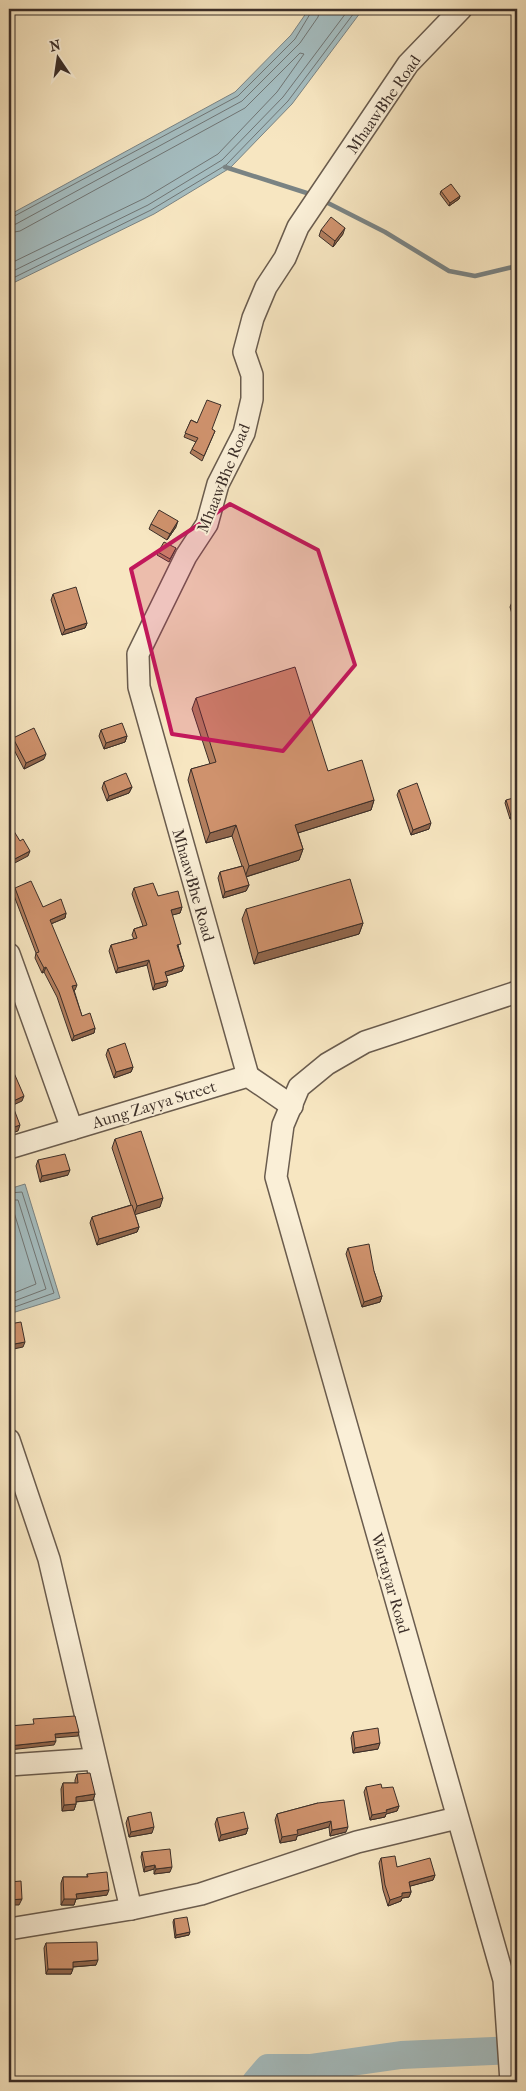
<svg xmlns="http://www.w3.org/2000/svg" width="526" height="2091" font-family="'IM FELL French Canon',serif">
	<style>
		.water { fill: #a4bcbf; stroke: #7a8383 }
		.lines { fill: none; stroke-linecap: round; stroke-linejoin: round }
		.shore { stroke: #707574; stroke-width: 1 }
		.stream { stroke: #7a8383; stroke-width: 4.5 }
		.river { stroke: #a4bcbf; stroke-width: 28 }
		.minor-casing { stroke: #6a5c4e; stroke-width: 24 }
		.minor { stroke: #faefd7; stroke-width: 21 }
		.wall { fill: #b27e5e; stroke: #3b2e28 }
		.shaded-wall { fill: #91664c; stroke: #3b2e28 }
		.building { fill: #cf926d; stroke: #3b2e28 }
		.marked { fill: #c2185b; fill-opacity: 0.2; stroke: #c2185b; stroke-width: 4; stroke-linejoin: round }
		.labels { text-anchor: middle; stroke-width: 4; stroke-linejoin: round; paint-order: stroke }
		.street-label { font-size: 16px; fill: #3b2e28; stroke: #faefd7 }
	</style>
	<rect width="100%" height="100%" fill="#f7e6c1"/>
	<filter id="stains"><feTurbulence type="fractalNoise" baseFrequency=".004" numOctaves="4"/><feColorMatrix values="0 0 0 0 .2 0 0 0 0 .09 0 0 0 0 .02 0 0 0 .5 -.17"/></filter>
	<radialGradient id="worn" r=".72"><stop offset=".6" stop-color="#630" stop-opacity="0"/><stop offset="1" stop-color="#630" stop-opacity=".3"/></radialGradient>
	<g class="water">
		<path d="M 309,9 L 363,9 L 292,104 L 230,168 L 154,214 L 9,285 L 9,215 L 235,92 L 291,35 Z"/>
		<path d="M 25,1184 L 60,1298 L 9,1314 L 9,1189 Z"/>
	</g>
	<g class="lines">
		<g class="shore">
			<path d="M 9,219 L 238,96 L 295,39 L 313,9"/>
			<path d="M 9,226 L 16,224 L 242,101 L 300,43 L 318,17 L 320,9"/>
			<path d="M 9,233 L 20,231 L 245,108 L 300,53 L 304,54 L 277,92 L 218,154 L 145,198 L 9,264"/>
			<path d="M 9,273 L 148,205 L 222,160 L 283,97 L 349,9"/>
			<path d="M 9,280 L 151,210 L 226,165 L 288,101 L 357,9"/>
			<path d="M 9,1193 L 22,1192 L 54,1293 L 9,1309"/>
			<path d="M 9,1200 L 18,1200 L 46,1289 L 9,1303"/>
			<path d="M 9,1207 L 13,1209 L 36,1284 L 9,1295"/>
		</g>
		<g class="stream">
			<path d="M 225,167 L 313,195"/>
			<path d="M 324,201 L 385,232 L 449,271 L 475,276 L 517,266"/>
		</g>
		<path class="river" d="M 256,2082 L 268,2068 L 310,2068 L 401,2055 L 517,2050"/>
		<g class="minor-casing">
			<g id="minor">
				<path d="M 9,954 L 72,1129"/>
				<path d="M 248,1076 L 139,687 L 138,654 L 186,556 L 207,524 L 218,484 L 244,433 L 252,399 L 252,375 L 244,352 L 253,318 L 266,287 L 285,258 L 298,227 L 408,64 L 461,9"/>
				<path d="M 9,1148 L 248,1076 L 292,1106"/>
				<path d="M 9,1440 L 49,1559 L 131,1909"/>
				<path d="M 9,1765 L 95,1759"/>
				<path d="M 9,1929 L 131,1909 L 201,1894 L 357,1842 L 457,1818"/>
				<path d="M 511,2082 L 504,1980 L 276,1177 L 283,1125 L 299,1087 L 327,1064 L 365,1042 L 517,992"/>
			</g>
		</g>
		<use href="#minor" class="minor"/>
	</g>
	<g class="wall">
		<path d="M 441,191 L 460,196 L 459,199 L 449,206 L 440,194 Z"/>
		<path d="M 321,230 L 343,234 L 333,247 L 319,236 Z"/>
		<path d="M 191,420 L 215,431 L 202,461 L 190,453 L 196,442 L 184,437 Z"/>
		<path d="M 151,524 L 176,527 L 167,540 L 149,529 Z"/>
		<path d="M 176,548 L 169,562 L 157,555 L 158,552 Z"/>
		<path d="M 53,594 L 87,623 L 85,628 L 62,635 L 51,600 Z"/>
		<path d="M 517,596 L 517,631 L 510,607 L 514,597 Z"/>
		<path d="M 196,698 L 328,771 L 374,800 L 371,810 L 298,833 L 303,849 L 299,860 L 246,877 L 249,885 L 246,891 L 223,898 L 218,878 L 220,872 L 242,866 L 232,836 L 206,843 L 188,780 L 191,769 L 210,764 L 192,709 Z"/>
		<path d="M 101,730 L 127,736 L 125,742 L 104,749 L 99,736 Z"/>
		<path d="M 13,738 L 44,759 L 24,769 L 11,744 Z"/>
		<path d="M 104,782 L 132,787 L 129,793 L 107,801 L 102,788 Z"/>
		<path d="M 399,790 L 429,829 L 411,835 L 397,795 Z"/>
		<path d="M 506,800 L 517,817 L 510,819 L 505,803 Z"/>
		<path d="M 15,888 L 43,907 L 66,913 L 65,918 L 51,924 L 75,990 L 74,990 L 82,1016 L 95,1028 L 94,1033 L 72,1041 L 57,997 L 44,972 L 42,973 L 35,958 L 36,953 L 13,893 Z"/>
		<path d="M 134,888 L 158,896 L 182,907 L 180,913 L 172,915 L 179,949 L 184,966 L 182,971 L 166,976 L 166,986 L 153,990 L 147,965 L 116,973 L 109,951 L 111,945 L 134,939 L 132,935 L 134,929 L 143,926 L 132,894 Z"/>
		<path d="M 246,909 L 363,923 L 359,934 L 254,964 L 242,919 Z"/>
		<path d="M 108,1049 L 133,1067 L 131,1072 L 114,1078 L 106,1055 Z"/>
		<path d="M 115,1139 L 160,1207 L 135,1214 L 139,1227 L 137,1232 L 97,1245 L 90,1223 L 92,1217 L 131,1205 L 112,1148 Z"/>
		<path d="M 38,1160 L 68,1175 L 40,1182 L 36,1166 Z"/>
		<path d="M 348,1248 L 374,1271 L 382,1296 L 380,1302 L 362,1307 L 346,1254 Z"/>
		<path d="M 353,1732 L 378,1749 L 353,1753 L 351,1738 Z"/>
		<path d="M 77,1774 L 95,1794 L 93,1800 L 76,1802 L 76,1804 L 74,1810 L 62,1811 L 61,1789 L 63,1783 L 75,1783 L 75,1780 Z"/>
		<path d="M 366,1787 L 382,1788 L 399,1806 L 397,1811 L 386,1814 L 385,1817 L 370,1820 L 364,1792 Z"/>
		<path d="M 318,1803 L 346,1832 L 330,1836 L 329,1827 L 297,1836 L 296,1840 L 280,1843 L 275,1820 L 277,1814 Z"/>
		<path d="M 128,1817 L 152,1833 L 129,1837 L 126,1823 Z"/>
		<path d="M 217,1818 L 248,1828 L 246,1834 L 219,1841 L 215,1824 Z"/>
		<path d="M 142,1852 L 170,1872 L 154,1874 L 154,1869 L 144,1872 L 141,1857 Z"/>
		<path d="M 381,1858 L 397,1867 L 435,1875 L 433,1880 L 410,1886 L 411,1892 L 409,1897 L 402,1898 L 401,1901 L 388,1906 L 383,1890 L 379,1863 Z"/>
		<path d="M 87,1874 L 107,1895 L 76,1899 L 74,1905 L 61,1905 L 61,1883 L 63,1877 L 87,1877 Z"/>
		<path d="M 174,1919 L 189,1935 L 175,1938 L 173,1922 Z"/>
		<path d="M 46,1943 L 96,1965 L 73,1967 L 71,1974 L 46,1974 L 44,1948 Z"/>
	</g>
	<g class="shaded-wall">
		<path d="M 460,196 L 459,199 L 449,206 L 450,203 Z"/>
		<path d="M 345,228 L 343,234 L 333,247 L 335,241 Z"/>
		<path d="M 178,521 L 176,527 L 167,540 L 170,534 Z"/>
		<path d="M 87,623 L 85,628 L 62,635 L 65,630 Z"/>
		<path d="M 127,736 L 125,742 L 104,749 L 106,743 Z"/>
		<path d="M 46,754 L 44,759 L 24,769 L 26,763 Z"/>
		<path d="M 132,787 L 129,793 L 107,801 L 109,796 Z"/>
		<path d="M 374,800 L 371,810 L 291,835 L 295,825 Z"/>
		<path d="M 517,815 L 517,817 L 510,819 L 511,816 Z"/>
		<path d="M 431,823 L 429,829 L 411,835 L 413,830 Z"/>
		<path d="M 236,825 L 232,836 L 206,843 L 210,833 Z"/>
		<path d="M 303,849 L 299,860 L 245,877 L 249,866 Z"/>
		<path d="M 30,851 L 28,856 L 9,866 L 9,862 Z"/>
		<path d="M 249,885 L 246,891 L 223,898 L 225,892 Z"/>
		<path d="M 182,907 L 180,913 L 169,916 L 171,910 Z"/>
		<path d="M 66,913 L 65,918 L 48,925 L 50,920 Z"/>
		<path d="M 363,923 L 359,934 L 254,964 L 258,953 Z"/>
		<path d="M 149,960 L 147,965 L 116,973 L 118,968 Z"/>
		<path d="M 184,966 L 182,971 L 163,977 L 165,972 Z"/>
		<path d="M 46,967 L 44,972 L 42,973 L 44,968 Z"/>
		<path d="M 168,981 L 166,986 L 153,990 L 155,984 Z"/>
		<path d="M 77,985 L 75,990 L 71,991 L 72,986 Z"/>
		<path d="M 95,1028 L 94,1033 L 72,1041 L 74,1036 Z"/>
		<path d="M 133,1067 L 131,1072 L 114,1078 L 116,1072 Z"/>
		<path d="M 24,1096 L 22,1101 L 9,1107 L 9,1103 Z"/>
		<path d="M 20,1125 L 18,1131 L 9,1134 L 9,1129 Z"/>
		<path d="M 70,1170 L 68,1175 L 40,1182 L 42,1176 Z"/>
		<path d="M 163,1198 L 160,1207 L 134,1215 L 137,1206 Z"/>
		<path d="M 139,1227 L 137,1232 L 97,1245 L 99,1239 Z"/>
		<path d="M 382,1296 L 380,1302 L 362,1307 L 364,1302 Z"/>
		<path d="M 25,1342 L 23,1347 L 9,1350 L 9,1345 Z"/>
		<path d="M 79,1732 L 78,1736 L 53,1738 L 55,1734 Z"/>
		<path d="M 56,1741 L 54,1745 L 9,1750 L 9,1746 Z"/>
		<path d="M 380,1743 L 378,1749 L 353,1753 L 355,1748 Z"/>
		<path d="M 95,1794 L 93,1800 L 74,1802 L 76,1797 Z"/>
		<path d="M 76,1804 L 74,1810 L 62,1811 L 64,1805 Z"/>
		<path d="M 399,1806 L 397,1811 L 386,1814 L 385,1817 L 370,1820 L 372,1815 Z"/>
		<path d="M 331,1821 L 329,1827 L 297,1836 L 296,1840 L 280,1843 L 282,1837 L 297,1830 Z"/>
		<path d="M 154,1827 L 152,1833 L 129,1837 L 131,1832 Z"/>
		<path d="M 348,1827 L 346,1832 L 330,1836 L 332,1830 Z"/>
		<path d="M 248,1828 L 246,1834 L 219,1841 L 221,1835 Z"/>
		<path d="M 155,1865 L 154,1869 L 144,1872 L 145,1867 Z"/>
		<path d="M 172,1867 L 170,1872 L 154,1874 L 156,1869 Z"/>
		<path d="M 435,1875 L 433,1880 L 407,1887 L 409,1882 Z"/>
		<path d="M 109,1890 L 107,1895 L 76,1899 L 74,1905 L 61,1905 L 64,1899 L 76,1894 Z"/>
		<path d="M 411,1892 L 409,1897 L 402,1898 L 401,1901 L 388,1906 L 390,1900 L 402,1893 Z"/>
		<path d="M 22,1899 L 19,1905 L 9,1905 L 9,1900 Z"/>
		<path d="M 190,1932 L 189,1935 L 175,1938 L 176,1935 Z"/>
		<path d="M 98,1960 L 96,1965 L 71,1967 L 73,1962 Z"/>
		<path d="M 48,1969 L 73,1969 L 71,1974 L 46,1974 Z"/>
	</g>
	<g class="building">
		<path d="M 451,184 L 460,196 L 450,203 L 441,191 Z"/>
		<path d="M 331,217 L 345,228 L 335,241 L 321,230 Z"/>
		<path d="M 207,400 L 221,405 L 212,429 L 215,431 L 204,456 L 192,449 L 198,438 L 185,433 L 191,420 L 197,423 Z"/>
		<path d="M 159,510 L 178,521 L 170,534 L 151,524 Z"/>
		<path d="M 164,542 L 176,548 L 170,559 L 158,552 Z"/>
		<path d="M 76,587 L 87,623 L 65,630 L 53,594 Z"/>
		<path d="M 517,596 L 517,607 L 514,597 Z"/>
		<path d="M 295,667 L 328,771 L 362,760 L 374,800 L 295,825 L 303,849 L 249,866 L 236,825 L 210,833 L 191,769 L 216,762 L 196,698 Z"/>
		<path d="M 122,723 L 127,736 L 106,743 L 101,730 Z"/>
		<path d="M 34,728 L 46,754 L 26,763 L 13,738 Z"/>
		<path d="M 126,773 L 132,787 L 109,796 L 104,782 Z"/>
		<path d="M 417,783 L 431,823 L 413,830 L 399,790 Z"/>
		<path d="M 517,797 L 517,815 L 511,816 L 506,800 Z"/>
		<path d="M 12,828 L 20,841 L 23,839 L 30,851 L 9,862 L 9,830 Z"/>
		<path d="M 243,866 L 249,885 L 225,892 L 220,872 Z"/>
		<path d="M 350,879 L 363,923 L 258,953 L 246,909 Z"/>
		<path d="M 31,881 L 43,907 L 61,899 L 66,913 L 50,920 L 77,985 L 72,986 L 82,1016 L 90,1013 L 95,1028 L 74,1036 L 59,992 L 46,967 L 44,968 L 36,953 L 39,952 L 15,888 Z"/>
		<path d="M 153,883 L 158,896 L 178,891 L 182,907 L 171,910 L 181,944 L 177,945 L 184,966 L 165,972 L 168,981 L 155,984 L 149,960 L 118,968 L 111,945 L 137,938 L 134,929 L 147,925 L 134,888 Z"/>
		<path d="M 125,1043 L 133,1067 L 116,1072 L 108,1049 Z"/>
		<path d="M 9,1066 L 11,1066 L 24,1096 L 9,1103 Z"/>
		<path d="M 12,1104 L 20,1125 L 9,1129 L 9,1105 Z"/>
		<path d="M 141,1131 L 163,1198 L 137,1206 L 115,1139 Z"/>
		<path d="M 65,1154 L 70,1170 L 42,1176 L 38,1160 Z"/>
		<path d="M 132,1205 L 139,1227 L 99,1239 L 92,1217 Z"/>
		<path d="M 369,1244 L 374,1271 L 382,1296 L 364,1302 L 348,1248 Z"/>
		<path d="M 21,1322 L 25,1342 L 9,1345 L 9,1324 Z"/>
		<path d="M 75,1716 L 79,1732 L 55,1734 L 56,1741 L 9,1746 L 9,1726 L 34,1724 L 33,1719 Z"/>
		<path d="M 378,1728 L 380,1743 L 355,1748 L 353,1732 Z"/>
		<path d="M 90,1773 L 95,1794 L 76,1797 L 76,1804 L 64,1805 L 63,1783 L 78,1783 L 77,1774 Z"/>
		<path d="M 381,1784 L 382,1788 L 393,1787 L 399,1806 L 386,1810 L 387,1812 L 372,1815 L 366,1787 Z"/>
		<path d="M 344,1800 L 348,1827 L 332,1830 L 331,1821 L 297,1830 L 298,1834 L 282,1837 L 277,1814 L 318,1803 Z"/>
		<path d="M 151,1812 L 154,1827 L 131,1832 L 128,1817 Z"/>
		<path d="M 244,1812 L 248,1828 L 221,1835 L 217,1818 Z"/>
		<path d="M 170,1849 L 172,1867 L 156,1869 L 155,1865 L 145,1867 L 142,1852 Z"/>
		<path d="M 395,1856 L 397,1867 L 430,1858 L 435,1875 L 409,1882 L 411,1892 L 402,1893 L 402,1896 L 390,1900 L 385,1885 L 381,1858 Z"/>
		<path d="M 107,1872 L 109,1890 L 76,1894 L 77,1899 L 64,1899 L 63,1877 L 88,1877 L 87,1874 Z"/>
		<path d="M 21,1881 L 22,1899 L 9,1900 L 9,1882 Z"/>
		<path d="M 187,1917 L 190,1932 L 176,1935 L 174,1919 Z"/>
		<path d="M 97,1942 L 98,1960 L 73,1962 L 73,1969 L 48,1969 L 46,1943 Z"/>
	</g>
	<path class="marked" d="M 230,504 L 318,550 L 355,665 L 283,751 L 172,734 L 131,569 Z"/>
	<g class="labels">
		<g class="street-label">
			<text transform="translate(383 104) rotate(-55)" y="6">MhaawBhe Road</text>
			<text transform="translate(223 478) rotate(-68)" y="6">MhaawBhe Road</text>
			<text transform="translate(194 885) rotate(74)" y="6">MhaawBhe Road</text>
			<text transform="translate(154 1104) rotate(-17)" y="6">Aung Zayya Street</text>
			<text transform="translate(391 1583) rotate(74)" y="6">Wartayar Road</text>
		</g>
	</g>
	<rect width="526" height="2091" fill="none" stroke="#f7e6c1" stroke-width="30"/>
	<rect x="10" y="10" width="506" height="2071" fill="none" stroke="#3b2e28" stroke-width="2.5"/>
	<rect x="15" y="15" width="496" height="2061" fill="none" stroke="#3b2e28"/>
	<g transform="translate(58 58) rotate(347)" stroke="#faefd7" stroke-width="4" paint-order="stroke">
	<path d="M0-4L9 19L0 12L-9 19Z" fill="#3b2e28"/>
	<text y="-8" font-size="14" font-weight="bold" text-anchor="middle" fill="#3b2e28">N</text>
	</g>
	<rect width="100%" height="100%" filter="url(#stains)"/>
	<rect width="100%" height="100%" fill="url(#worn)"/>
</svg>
